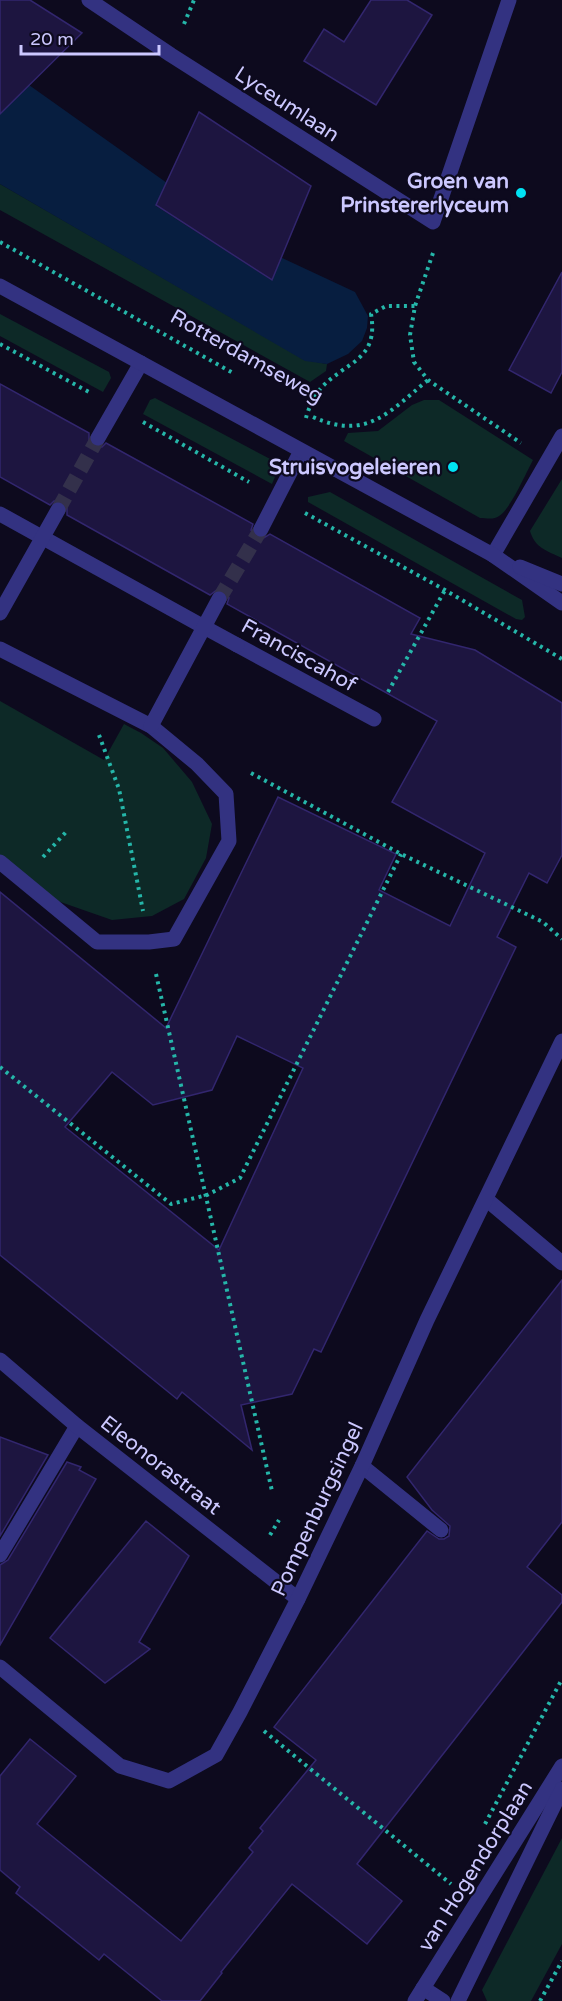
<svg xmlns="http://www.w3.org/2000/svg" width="562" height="2001" font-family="'Varela Round',sans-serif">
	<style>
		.green { fill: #0d2927 }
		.water { fill: #071e40 }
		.building { fill: #1d1540; stroke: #32266e; stroke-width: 1.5; fill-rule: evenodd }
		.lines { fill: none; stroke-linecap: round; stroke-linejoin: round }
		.minor-tunnel { stroke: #33304b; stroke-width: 15; stroke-dasharray: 15 8; stroke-linecap: butt }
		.path { stroke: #25b6a9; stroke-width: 4; stroke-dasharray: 3 4.5; stroke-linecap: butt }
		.service { stroke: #333281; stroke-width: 15 }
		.minor { stroke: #333281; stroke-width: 15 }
		.tertiary { stroke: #333281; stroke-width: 15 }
		.poi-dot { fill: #00e2f3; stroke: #0d0a1e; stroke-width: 2 }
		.labels { text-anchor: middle; stroke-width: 4.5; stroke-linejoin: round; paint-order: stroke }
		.street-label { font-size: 21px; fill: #ccc8ff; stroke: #0d0a1e }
		.poi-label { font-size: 21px; font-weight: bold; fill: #ccc8ff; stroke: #0d0a1e; text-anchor: end }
	</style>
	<rect width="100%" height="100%" fill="#0d0a1e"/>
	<g class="green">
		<path d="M 0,184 L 305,360 L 327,364 L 326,371 L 310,382 L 0,210 Z"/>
		<path d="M 0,314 L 109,372 L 111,378 L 103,392 L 0,336 Z"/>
		<path d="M 155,398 L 274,461 L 279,467 L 272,484 L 143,414 L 150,400 Z"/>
		<path d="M 424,400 L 439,400 L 533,460 C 526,473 510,510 499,516 C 494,520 486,518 480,518 L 344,441 L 348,433 L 378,431 L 412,405 Z"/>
		<path d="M 562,479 L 562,558 C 547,551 535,548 530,531 Z"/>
		<path d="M 330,492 L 522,600 L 525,617 L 522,620 L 516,619 L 308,502 L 308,497 Z"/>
		<path d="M 0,701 L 104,760 L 124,724 L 141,733 L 163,748 L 192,782 L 212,824 L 206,858 L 184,899 L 152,916 L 112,920 L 49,898 L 0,860 Z"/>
		<path d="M 562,1838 L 562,1944 L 531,2001 L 487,2001 L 482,1990 Z"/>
	</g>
	<path class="water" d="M 29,85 L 167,183 L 156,206 L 271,280 L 280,257 L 355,292 L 368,316 L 367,328 L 362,341 L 348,354 L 327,364 L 305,361 L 0,184 L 0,114 Z"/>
	<g class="building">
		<path d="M 0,0 L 30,0 L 82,33 L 0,114 Z"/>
		<path d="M 371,0 L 407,0 L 432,15 L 376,105 L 304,61 L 324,29 L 344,42 Z"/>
		<path d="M 199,112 L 311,186 L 272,280 L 156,205 Z"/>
		<path d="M 562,272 L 562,372 L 551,393 L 509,370 Z"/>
		<path d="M 0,384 L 89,433 L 89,442 L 94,447 L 102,447 L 106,443 L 253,524 L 251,530 L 256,537 L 262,539 L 270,534 L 420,618 L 411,634 L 475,650 L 562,703 L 562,855 L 547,883 L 529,873 L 497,937 L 516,947 L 321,1352 L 314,1349 L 292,1394 L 241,1405 L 252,1450 L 182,1392 L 177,1399 L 0,1255 L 0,892 L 166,1028 L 278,797 L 396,854 L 379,890 L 450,926 L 485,853 L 392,802 L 437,721 L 227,604 L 229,598 L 224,591 L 218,589 L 210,595 L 67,515 L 67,506 L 62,501 L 54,501 L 50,505 L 0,477 ZM 237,1036 L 303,1068 L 219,1250 L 65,1127 L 112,1072 L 153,1105 L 212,1090 Z"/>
		<path d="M 562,1280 L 562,1522 L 527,1567 L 562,1595 L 562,1602 L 357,1864 L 402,1901 L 367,1944 L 292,1884 L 221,1972 L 222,1973 L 200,2001 L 162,2001 L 104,1954 L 99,1960 L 16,1893 L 20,1887 L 0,1870 L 0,1776 L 30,1739 L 76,1776 L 37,1824 L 181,1941 L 253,1852 L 249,1848 L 263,1831 L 260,1828 L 316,1760 L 274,1727 L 427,1531 L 439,1539 L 444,1539 L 449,1536 L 450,1526 L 432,1510 L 407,1477 Z"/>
		<path d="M 0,1437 L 48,1455 L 0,1536 Z"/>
		<path d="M 67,1462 L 81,1467 L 79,1470 L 96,1479 L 0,1645 L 0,1565 L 8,1560 Z"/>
		<path d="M 146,1521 L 189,1556 L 139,1642 L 150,1649 L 105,1683 L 50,1638 Z"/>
	</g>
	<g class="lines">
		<g class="minor-tunnel">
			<path d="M 58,510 L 98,438"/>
			<path d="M 219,599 L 261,529"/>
		</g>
		<g class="path">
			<path d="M 184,24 L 194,0"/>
			<path d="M 0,242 L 233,373"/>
			<path d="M 433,253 L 415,306 L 410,335 L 414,362 L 428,380 L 521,443"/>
			<path d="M 0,344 L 89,392"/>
			<path d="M 313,417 C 367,441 389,412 428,380"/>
			<path d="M 306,418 C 308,409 315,395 321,388 C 346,361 379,361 371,314 L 386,306 L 415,306"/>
			<path d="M 143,422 L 249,482"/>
			<path d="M 305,513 L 445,590 L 562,659"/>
			<path d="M 388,692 L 445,590"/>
			<path d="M 99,735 L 119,789 L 143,911"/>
			<path d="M 251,773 L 401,854 L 543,922 L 562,939"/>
			<path d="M 43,857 L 67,831"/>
			<path d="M 156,974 L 272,1491"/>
			<path d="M 0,1067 L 171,1204 L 207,1195 L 240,1178 L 401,854"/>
			<path d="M 270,1535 L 279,1520"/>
			<path d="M 264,1731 L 451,1884"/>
			<path d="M 485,1824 L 562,1679"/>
			<path d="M 540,2001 L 562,1961"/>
		</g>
		<g class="service">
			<path d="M 0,514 L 204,627"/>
			<path d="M 493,555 L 562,436"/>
			<path d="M 237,645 L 374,719"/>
			<path d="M 486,1199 L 562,1263"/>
			<path d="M 362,1466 L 441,1530"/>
			<path d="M 0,1555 L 77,1426"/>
		</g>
		<g class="minor">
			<path d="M 89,0 L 171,55 L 433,222 L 509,0"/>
			<path d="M 98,438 L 141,363"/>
			<path d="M 261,529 L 301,451"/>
			<path d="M 0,613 L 58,510"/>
			<path d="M 204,627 L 237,645"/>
			<path d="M 0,649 L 151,726 L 197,764 L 226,794 L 229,841 L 174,939 L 149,942 L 97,942 L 0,862"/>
			<path d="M 151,726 L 219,599"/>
			<path d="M 0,1360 L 77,1426 L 298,1599"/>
			<path d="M 0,1667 L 120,1766 L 169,1781 L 216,1755 L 240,1712 L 298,1599 L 362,1466 L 427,1320 L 562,1041"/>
			<path d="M 423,1988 L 443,2001"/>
		</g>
		<g class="tertiary">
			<path d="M 0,286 L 493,555 L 562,603"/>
			<path d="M 520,567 L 562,584"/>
			<path d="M 415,2001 L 562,1766"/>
			<path d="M 458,2001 L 562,1789"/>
		</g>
	</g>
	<g class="poi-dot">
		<circle cx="521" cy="193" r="6"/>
		<circle cx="453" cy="467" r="6"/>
	</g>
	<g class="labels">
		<g class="street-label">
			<text transform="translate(287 104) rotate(33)" y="7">Lyceumlaan</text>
			<text transform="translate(247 356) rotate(29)" y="7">Rotterdamseweg</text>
			<text transform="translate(299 655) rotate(29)" y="7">Franciscahof</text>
			<text transform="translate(161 1465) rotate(38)" y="7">Eleonorastraat</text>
			<text transform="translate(317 1509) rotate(-65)" y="7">Pompenburgsingel</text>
			<text transform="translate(475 1866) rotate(-58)" y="7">van Hogendorplaan</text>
		</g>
		<g class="poi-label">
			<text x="509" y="188">Groen van<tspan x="509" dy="24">Prinstererlyceum</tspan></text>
			<text x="441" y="474">Struisvogeleieren</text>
		</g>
	</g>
	<path d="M21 45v9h138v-9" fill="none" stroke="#ccc8ff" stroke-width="3"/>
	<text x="30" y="45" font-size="18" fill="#ccc8ff" stroke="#0d0a1e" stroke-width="4.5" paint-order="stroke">20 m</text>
</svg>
